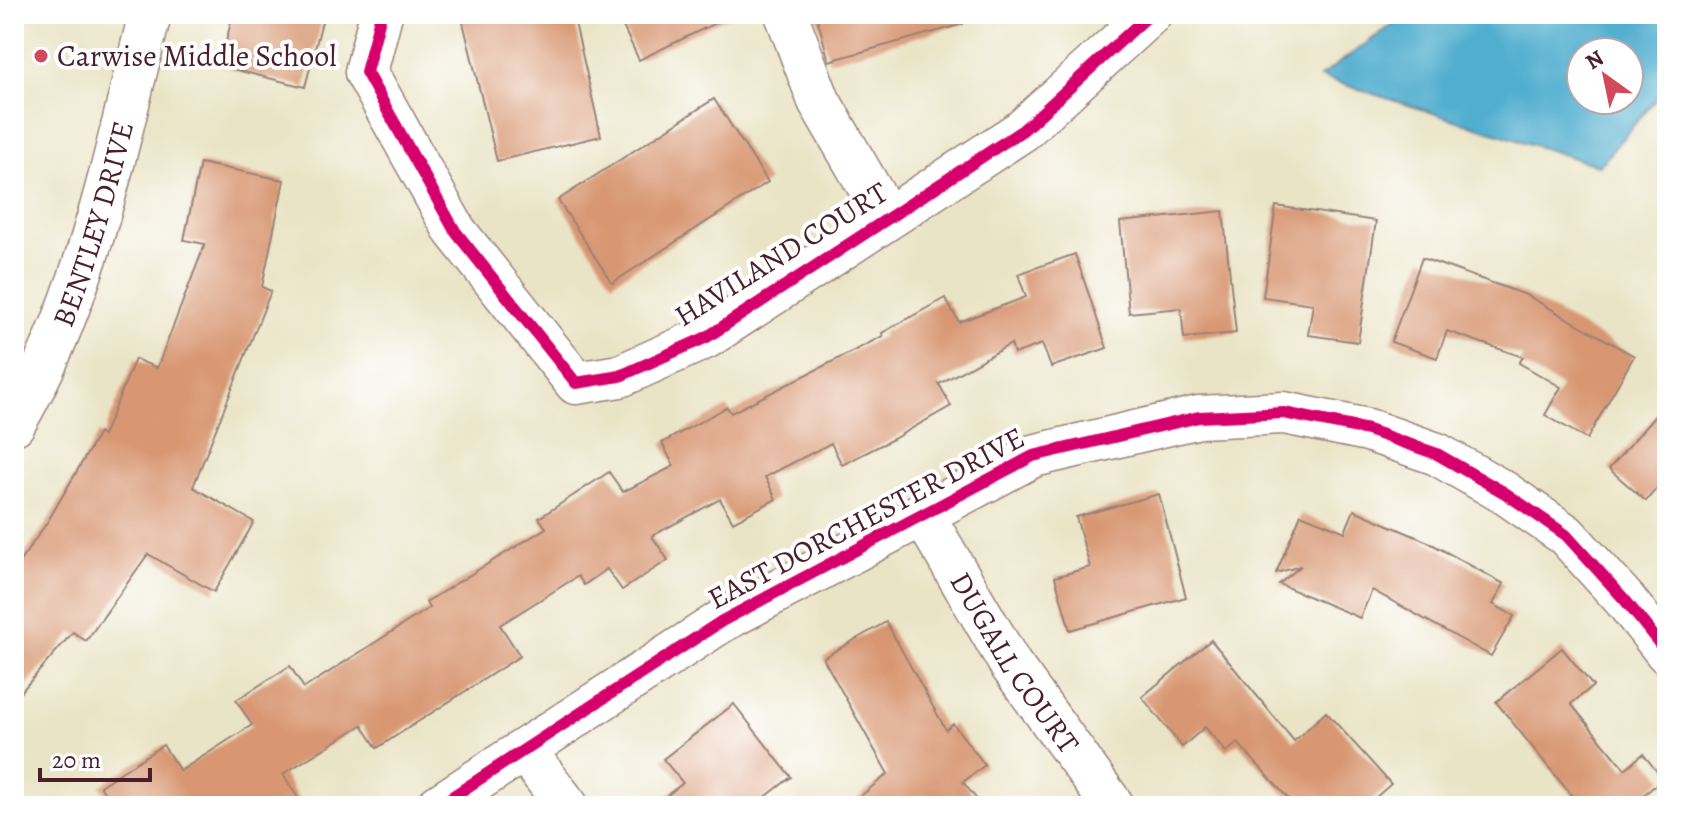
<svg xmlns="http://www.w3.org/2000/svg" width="1681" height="820" font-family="Alegreya,serif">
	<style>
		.water { fill: #51aecf; stroke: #4e667d; stroke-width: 2; fill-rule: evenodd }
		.building { fill: #d89772 }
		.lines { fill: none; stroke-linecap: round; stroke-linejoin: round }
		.minor-casing { stroke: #9a8278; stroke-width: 45 }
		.minor { stroke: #fff; stroke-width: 42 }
		.cycleway-casing { stroke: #fff; stroke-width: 17 }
		.cycleway { stroke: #d6006c; stroke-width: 12 }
		.poi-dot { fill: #d1495b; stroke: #fff; stroke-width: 3 }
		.labels { text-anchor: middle; stroke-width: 8; stroke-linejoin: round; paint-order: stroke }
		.poi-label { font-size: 30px; fill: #4a1f2b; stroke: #fff; text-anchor: start }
		.street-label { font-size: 30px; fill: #4a1f2b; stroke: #fff }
	</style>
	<rect width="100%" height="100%" fill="#fff"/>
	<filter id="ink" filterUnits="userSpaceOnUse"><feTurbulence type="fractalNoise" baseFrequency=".0125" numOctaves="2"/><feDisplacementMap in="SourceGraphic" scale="16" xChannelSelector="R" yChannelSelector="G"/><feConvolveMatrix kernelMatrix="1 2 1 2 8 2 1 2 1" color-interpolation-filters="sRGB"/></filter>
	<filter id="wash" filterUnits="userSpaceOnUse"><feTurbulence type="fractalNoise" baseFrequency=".006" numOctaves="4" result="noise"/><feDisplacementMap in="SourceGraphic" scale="32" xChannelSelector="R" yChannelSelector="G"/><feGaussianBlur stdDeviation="1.8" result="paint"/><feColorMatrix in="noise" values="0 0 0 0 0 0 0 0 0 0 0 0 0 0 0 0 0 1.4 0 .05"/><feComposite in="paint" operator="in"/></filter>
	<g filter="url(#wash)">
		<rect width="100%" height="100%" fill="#eae4c6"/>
		<path class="water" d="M 1407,14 L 1667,14 L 1667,86 L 1599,166 L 1320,77 ZM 1581,52 L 1629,52 L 1629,100 L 1581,100 Z"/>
		<g id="blocks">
			<g class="building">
				<path d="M 233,14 L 324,14 L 305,87 L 220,66 Z"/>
				<path d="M 461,14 L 573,14 L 601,136 L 497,161 Z"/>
				<path d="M 617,14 L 734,14 L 639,60 Z"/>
				<path d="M 816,14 L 962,14 L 963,24 L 829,61 Z"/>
				<path d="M 714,99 L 768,182 L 612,283 L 558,200 Z"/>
				<path d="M 200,163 L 284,180 L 262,287 L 271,291 L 193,487 L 254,522 L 214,592 L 148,554 L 86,641 L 73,632 L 14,700 L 14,570 L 48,521 L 99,433 L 103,436 L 135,359 L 157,368 L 205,244 L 184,240 Z"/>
				<path d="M 1276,206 L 1376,221 L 1358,342 L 1308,335 L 1313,304 L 1263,297 Z"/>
				<path d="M 1223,211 L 1236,333 L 1184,338 L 1181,308 L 1129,313 L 1120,222 Z"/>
				<path d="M 1075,254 L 1107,348 L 1051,367 L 1042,344 L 1014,354 L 1011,344 L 939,384 L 951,406 L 893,439 L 842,465 L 831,443 L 765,477 L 776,499 L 733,522 L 720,499 L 652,536 L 668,560 L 622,590 L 607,569 L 584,585 L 578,576 L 500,625 L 520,656 L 377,748 L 362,725 L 283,774 L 303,806 L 113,806 L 100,786 L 163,745 L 180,771 L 252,725 L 236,700 L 290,666 L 304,688 L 429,608 L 426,602 L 546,528 L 539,518 L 609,472 L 623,492 L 674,466 L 662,443 L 727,407 L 731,413 L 883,336 L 882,333 L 945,298 L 959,322 L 1026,297 L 1018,274 Z"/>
				<path d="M 1422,258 L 1526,295 L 1634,356 L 1587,439 L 1545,415 L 1561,387 L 1519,363 L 1523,357 L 1447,331 L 1437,358 L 1391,342 Z"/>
				<path d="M 1667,402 L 1667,476 L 1646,501 L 1609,469 Z"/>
				<path d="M 1159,494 L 1186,597 L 1070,630 L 1055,577 L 1090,567 L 1076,517 Z"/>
				<path d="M 1354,510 L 1428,542 L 1504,584 L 1493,604 L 1514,616 L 1491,656 L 1372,590 L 1360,618 L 1279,584 L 1301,566 L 1276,573 L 1301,514 L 1345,532 Z"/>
				<path d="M 886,622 L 946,730 L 953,724 L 985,765 L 963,782 L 982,806 L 848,806 L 888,774 L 823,658 Z"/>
				<path d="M 1211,640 L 1294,741 L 1326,712 L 1391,784 L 1366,806 L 1295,806 L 1238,743 L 1226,752 L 1205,727 L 1182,747 L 1142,697 Z"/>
				<path d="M 1562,648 L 1593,686 L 1571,704 L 1625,769 L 1643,754 L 1663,779 L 1630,806 L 1580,806 L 1496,702 Z"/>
				<path d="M 734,704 L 791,777 L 754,806 L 653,806 L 683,783 L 663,759 Z"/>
			</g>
		</g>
	</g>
	<g filter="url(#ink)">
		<use href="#blocks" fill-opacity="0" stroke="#9a8278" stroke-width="2"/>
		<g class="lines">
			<g class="minor-casing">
				<g id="minor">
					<path d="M 381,14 L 366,72 L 455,231 L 576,383 L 620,376 L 707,337 L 1023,130 L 1150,14"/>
					<path d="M 786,14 L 819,101 L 887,218"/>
					<path id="s1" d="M 14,424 C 87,299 115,153 150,14"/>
					<path id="s2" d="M 922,513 L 1010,664 L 1113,806"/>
					<path d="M 525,751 L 567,806"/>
					<path d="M 438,806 L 722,621 L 1033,456 L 1199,417 L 1284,413 L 1368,430 L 1437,454 L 1505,493 L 1566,535 L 1625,600 L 1667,653"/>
				</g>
			</g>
			<use href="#minor" class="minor"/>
			<g class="cycleway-casing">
				<g id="cycleway">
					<path d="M 381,14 L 366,72 L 455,231 L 576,383 L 620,376 L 707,337 L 1023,130 L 1150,14"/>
					<path d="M 438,806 L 722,621 L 1033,456 L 1199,417 L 1284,413 L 1368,430 L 1437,454 L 1505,493 L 1566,535 L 1625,600 L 1667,653"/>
				</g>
			</g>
			<use href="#cycleway" class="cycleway"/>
		</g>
	</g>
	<circle class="poi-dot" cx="41" cy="56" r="8"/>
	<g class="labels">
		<g class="poi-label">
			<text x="57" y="66">Carwise Middle School</text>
		</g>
		<g class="street-label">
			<text dy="10" stroke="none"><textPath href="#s1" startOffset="216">BENTLEY DRIVE</textPath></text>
			<text transform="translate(781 254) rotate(-32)" y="10">HAVILAND COURT</text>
			<text transform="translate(866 518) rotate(-28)" y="10">EAST DORCHESTER DRIVE</text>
			<text dy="10" stroke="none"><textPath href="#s2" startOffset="176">DUGALL COURT</textPath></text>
		</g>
	</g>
	<rect width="1681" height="820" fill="none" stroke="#fff" stroke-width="48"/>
	<g transform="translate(1605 76) rotate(327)"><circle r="38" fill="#ffffff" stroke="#b7a5aa" stroke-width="2"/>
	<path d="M0-6L14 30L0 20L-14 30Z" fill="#d1495b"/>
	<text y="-12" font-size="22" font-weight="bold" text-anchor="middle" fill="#4a1f2b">N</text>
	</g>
	<path d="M40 768v12h110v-12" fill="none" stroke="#4a1f2b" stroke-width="4"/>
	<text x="52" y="768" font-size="24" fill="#4a1f2b" stroke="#ffffff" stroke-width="6" paint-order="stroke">20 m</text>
</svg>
